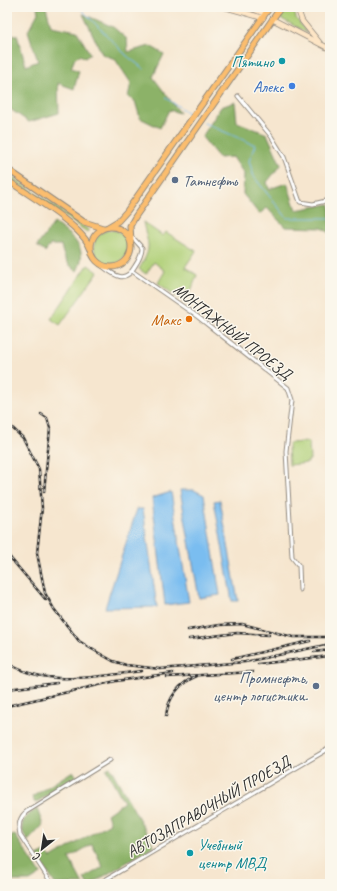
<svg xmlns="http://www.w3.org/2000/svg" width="337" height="891" font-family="Caveat,sans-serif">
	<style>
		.green { fill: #b0d078; stroke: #6e7e52 }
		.forest { fill: #8cb268; stroke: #5c6e4a }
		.water { fill: #7abdf0; stroke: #52748e }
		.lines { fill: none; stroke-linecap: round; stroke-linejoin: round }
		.stream { stroke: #7abdf0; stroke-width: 1 }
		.street-casing { stroke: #90887d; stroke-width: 5 }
		.secondary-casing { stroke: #90887d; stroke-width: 6 }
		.primary-casing { stroke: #90887d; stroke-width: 7 }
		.street { stroke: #fff; stroke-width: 3 }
		.secondary { stroke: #fde5c5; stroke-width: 4.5 }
		.primary { stroke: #fbbd6e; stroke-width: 5 }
		.rail-casing { stroke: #2b2b2b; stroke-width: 2.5 }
		.rail { stroke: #fbf7ec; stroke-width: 1; stroke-dasharray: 3; stroke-linecap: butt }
		.culture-dot { fill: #0f9aa8; stroke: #fbf7ec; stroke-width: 1.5 }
		.shop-dot { fill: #3f7fe0; stroke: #fbf7ec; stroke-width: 1.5 }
		.service-dot { fill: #5c6f8a; stroke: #fbf7ec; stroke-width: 1.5 }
		.food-dot { fill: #e8710a; stroke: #fbf7ec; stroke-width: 1.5 }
		.labels { text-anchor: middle; stroke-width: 3; stroke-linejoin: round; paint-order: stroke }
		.culture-label { font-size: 16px; fill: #0d838f; stroke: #fbf7ec; text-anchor: end }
		.shop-label { font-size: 16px; fill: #366cbe; stroke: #fbf7ec; text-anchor: end }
		.service-label { font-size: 16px; fill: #4e5e75; stroke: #fbf7ec; text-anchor: start }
		.food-label { font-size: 16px; fill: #c56008; stroke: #fbf7ec; text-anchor: end }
		.street-label { font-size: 16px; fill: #2b2b2b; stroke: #fbf7ec }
	</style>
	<rect width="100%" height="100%" fill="#fbf7ec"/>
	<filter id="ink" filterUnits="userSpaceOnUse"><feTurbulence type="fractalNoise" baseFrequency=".025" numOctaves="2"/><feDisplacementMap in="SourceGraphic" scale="8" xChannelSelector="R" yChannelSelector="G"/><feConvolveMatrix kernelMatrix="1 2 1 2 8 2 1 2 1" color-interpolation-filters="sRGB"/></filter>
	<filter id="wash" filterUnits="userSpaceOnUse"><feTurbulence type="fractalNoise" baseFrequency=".012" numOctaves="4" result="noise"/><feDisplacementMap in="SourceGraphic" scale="16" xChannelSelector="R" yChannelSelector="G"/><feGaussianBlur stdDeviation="0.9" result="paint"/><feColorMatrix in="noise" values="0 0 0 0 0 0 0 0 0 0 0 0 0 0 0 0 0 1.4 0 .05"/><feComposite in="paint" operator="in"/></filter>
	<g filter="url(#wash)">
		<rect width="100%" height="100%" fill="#f6e6cf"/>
		<g class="green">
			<path d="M 286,7 L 293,7 L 296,18 L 307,33 L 280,18 Z"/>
			<path d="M 7,173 L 89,230 L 87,232 L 7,176 Z"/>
			<path d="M 143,222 L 163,236 L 166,232 L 196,251 L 185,267 L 197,275 L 191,291 L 183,301 L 158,283 L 165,271 L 154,262 L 146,274 L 139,269 C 153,245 148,247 143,222 Z"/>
			<circle cx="111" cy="247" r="17"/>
			<path d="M 88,265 L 98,272 L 60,325 L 51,319 Z"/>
			<path d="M 309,442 L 310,460 L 308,460 L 308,463 L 289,465 L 288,446 L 290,443 Z"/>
		</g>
		<g class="forest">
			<path d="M 37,7 L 46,7 L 51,26 L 77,31 L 90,54 L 85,58 L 80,55 L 75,58 L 71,68 L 79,71 L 74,89 L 58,83 L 59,113 L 29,122 L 7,107 L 7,34 L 17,35 L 26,66 L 38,61 L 28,31 L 38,13 Z"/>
			<path d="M 83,14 L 113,27 L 127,39 L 128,52 L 150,46 L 164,54 L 153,77 L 180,113 L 169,110 L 160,128 L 140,118 L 135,101 L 128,97 L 131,83 L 115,59 L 102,54 Z"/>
			<path d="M 235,102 L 237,122 L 267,134 L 281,165 L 267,182 L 269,189 L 287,183 L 296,210 L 330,204 L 330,233 L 322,228 L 285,227 L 267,208 L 259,214 L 243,194 L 244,174 L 233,157 L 219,158 L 202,137 L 221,107 Z"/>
			<path d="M 54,223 C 71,236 90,247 77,271 C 67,265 63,256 61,245 L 50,245 L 45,252 L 37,246 Z"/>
			<path d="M 110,767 L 154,846 L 91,884 L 87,884 L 84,878 L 103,867 L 92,844 L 69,858 L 83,884 L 55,884 L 37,856 L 45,852 L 51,858 L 110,823 L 107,814 L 124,802 L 106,769 Z"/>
			<path d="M 73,771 L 77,777 L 35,803 L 32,797 Z"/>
			<path d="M 37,809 L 43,825 L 28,841 C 17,826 22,818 37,809 Z"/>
			<path d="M 15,835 L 41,874 L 30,881 L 7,881 L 7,854 L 9,853 L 11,836 Z"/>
		</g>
		<g class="water">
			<path d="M 180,490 L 194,490 L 204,495 L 220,595 L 199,598 Z"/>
			<path d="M 171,492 L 189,602 L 165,605 L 152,498 Z"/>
			<path d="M 220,500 L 238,601 L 232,601 L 214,501 Z"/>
			<path d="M 137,509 L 143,509 L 157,607 L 105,608 Z"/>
		</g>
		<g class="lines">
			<g class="stream">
				<path d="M 79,7 L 127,56 L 144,69"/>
				<path d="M 166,98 L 191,115"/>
				<path d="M 204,123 L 255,145 L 249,161 L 254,177 L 287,218 L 330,218"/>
			</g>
		</g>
	</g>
	<g filter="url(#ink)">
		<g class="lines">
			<g class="street-casing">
				<g id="street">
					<path d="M 238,96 L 271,136 L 284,157 L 300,202 L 313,204 L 330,200"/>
					<path d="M 102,266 C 115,276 125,284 135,266 C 139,260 142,255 142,248 L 135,240 L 125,233"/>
					<path d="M 132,271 L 198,317 L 288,388 L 292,400 L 286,451 L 292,557 L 299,566 L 300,590"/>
					<path d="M 52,884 L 20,835 C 18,826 19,818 26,812 L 110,760"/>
					<path d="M 98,884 L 330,748"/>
				</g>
			</g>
			<g class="secondary-casing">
				<g id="secondary">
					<path d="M 225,7 L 263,18"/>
					<path d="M 248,7 L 265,14"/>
					<path d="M 297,7 L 302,21 L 319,42"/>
					<path d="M 272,19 L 330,49"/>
				</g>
			</g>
			<g class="primary-casing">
				<g id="primary">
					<path d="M 7,169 L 84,222 L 103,228"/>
					<path d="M 7,180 C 27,194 83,226 90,248"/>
					<circle cx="111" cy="247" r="20"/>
					<path d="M 108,227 L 118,221 L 127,211 L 270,7"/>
					<path d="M 131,241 L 130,226 L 135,217 L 281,7"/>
				</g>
			</g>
			<use href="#street" class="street"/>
			<use href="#secondary" class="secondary"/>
			<use href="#primary" class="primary"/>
			<g class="rail-casing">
				<g id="rail">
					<path d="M 41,414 L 47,418 L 50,428 L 44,492"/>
					<path d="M 7,423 L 23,438 L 39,469 L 42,508 L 37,553 L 45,593 L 54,609 L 79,641 L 90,648 L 113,661 L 126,665 L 160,669 L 245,662 L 330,644"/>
					<path d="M 7,554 L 46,600"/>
					<path d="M 188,630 L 220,625 L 242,624 L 293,637 L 330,637"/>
					<path d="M 189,639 L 237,633 L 269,635"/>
					<path d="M 314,652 L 330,650"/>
					<path d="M 232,659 L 310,641"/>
					<path d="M 7,663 C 48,688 97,676 142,671"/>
					<path d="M 258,664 L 330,656"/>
					<path d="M 167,677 L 253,672"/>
					<path d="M 7,689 L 57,683"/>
					<path d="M 7,706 L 116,681 L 173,673"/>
					<path d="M 166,716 C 168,698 179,683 197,676"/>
				</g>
			</g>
			<use href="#rail" class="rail"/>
		</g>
	</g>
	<g class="culture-dot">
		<circle cx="282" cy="61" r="4"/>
		<circle cx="190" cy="853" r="4"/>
	</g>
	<circle class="shop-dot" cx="292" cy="86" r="4"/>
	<g class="service-dot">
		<circle cx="175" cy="180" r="4"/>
		<circle cx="316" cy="686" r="4"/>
	</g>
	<circle class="food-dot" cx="189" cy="319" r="4"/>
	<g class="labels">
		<g class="culture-label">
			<text x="274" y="67">Пятино</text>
			<text x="198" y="850" text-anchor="start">Учебный<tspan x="198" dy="18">центр МВД</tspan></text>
		</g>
		<g class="shop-label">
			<text x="284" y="92">Алекс</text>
		</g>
		<g class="service-label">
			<text x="183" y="186">Татнефть</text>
			<text x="308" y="683" text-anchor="end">Промнефть,<tspan x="308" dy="18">центр логистики.</tspan></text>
		</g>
		<g class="food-label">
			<text x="181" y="325">Макс</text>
		</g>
		<g class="street-label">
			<text transform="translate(233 331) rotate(38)" y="6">МОНТАЖНЫЙ ПРОЕЗД</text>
			<text transform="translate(208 806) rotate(-30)" y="6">АВТОЗАПРАВОЧНЫЙ ПРОЕЗД</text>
		</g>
	</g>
	<rect width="337" height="891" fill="none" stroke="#fbf7ec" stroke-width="24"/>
	<g transform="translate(42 849) rotate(210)" stroke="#fbf7ec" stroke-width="3" paint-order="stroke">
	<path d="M0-3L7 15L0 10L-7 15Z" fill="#2b2b2b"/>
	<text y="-6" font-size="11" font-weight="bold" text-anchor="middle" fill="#2b2b2b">С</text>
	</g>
</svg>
